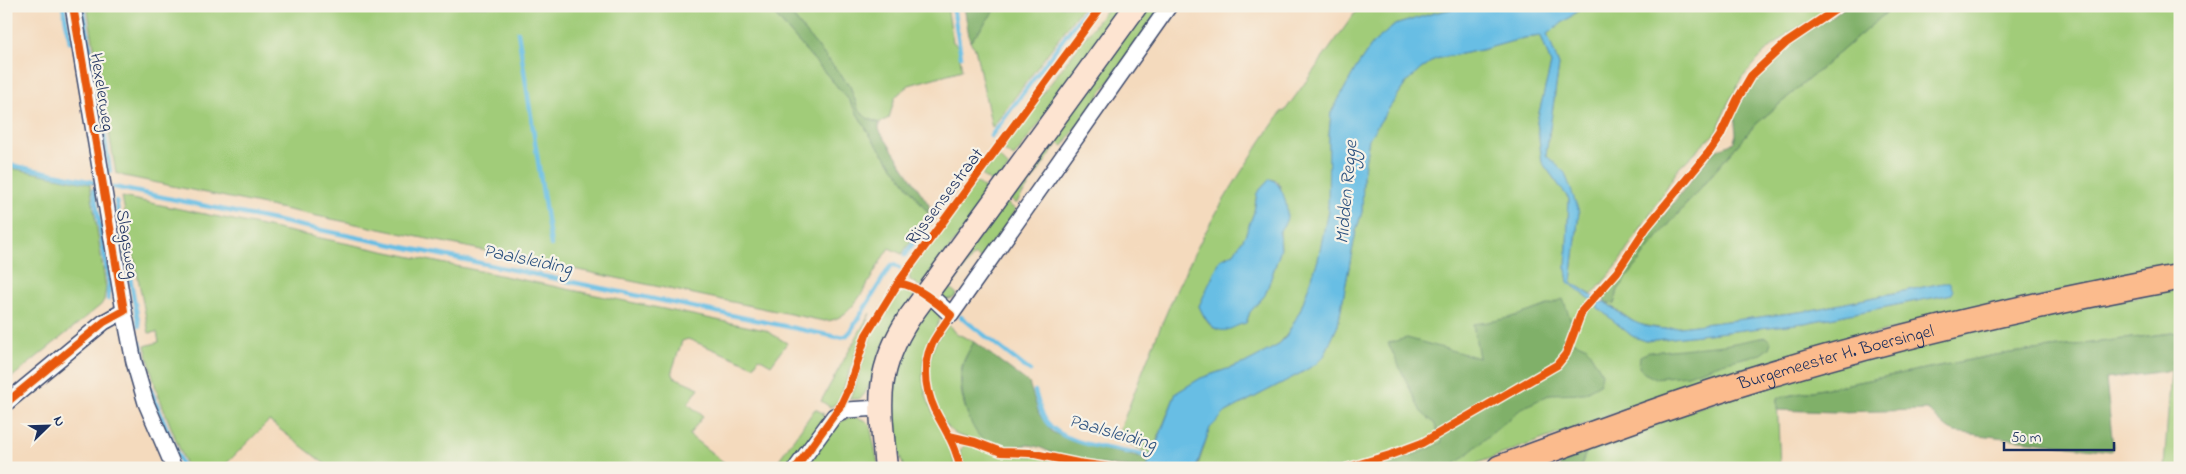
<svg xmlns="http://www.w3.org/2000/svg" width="2186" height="474" font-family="'Indie Flower',sans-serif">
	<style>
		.green { fill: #a1cc79; stroke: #5e7e6c; fill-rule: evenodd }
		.forest { fill: #80b069; stroke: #4e7064 }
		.water { fill: #67bee4; stroke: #4176a1 }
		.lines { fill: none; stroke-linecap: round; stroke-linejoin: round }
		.stream { stroke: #67bee4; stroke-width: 4.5 }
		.minor-casing { stroke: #3c496c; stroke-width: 18 }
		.secondary-casing { stroke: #3c496c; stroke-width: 25 }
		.primary-casing { stroke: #3c496c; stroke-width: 28 }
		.minor { stroke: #fff; stroke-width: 15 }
		.secondary { stroke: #fde4d1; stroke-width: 22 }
		.primary { stroke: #fbbb8d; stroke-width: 25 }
		.cycleway-casing { stroke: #f7f3e8; stroke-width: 11 }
		.cycleway { stroke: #e8590c; stroke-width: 8 }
		.labels { text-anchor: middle; stroke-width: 4.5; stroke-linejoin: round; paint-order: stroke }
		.street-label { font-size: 18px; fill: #1b2f5e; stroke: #f7f3e8 }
		.water-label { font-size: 19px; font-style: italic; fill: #2e5380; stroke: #f7f3e8 }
	</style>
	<rect width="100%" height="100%" fill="#f7f3e8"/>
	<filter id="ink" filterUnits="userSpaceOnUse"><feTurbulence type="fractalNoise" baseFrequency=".02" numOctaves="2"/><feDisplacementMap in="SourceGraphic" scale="10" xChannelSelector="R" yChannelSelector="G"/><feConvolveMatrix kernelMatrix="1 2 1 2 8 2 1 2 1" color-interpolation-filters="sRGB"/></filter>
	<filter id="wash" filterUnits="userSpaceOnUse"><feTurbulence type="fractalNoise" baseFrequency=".0096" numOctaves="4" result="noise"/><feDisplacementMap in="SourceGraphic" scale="20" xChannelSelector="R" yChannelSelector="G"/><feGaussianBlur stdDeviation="1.12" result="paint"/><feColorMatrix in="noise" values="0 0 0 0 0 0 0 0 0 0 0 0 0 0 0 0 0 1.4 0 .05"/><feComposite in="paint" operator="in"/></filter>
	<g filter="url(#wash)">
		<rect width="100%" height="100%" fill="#f4dabd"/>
		<g class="green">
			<path d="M 87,6 L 767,6 L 849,100 L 873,140 L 929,214 L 902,254 L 889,248 C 872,270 856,322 824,321 L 124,176 L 116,173 Z"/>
			<path d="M 784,6 L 947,6 L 953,42 L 958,46 L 962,70 L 909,85 L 895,97 L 889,118 L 879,123 L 867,118 L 858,109 L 850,86 Z"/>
			<path d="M 998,6 L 1083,6 L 992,128 L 975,48 L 970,42 Z"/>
			<path d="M 1109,6 L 1127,6 L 1014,157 L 1001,149 Z"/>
			<path d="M 1146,6 L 1163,6 L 1063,146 L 1058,143 L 1016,204 L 1007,197 Z"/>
			<path d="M 1360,6 L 1466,6 L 1434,13 L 1395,25 L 1373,43 L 1356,68 L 1331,113 L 1329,135 L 1329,200 L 1326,223 L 1318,260 L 1300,311 L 1290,331 L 1277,346 L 1245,363 L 1201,378 L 1176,393 L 1151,455 L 1117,437 C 1140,379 1161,320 1189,264 C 1215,210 1248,160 1282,111 L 1284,112 ZM 1270,179 L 1277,181 L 1280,186 L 1284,202 L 1286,220 L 1280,230 L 1281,248 L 1279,255 L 1265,295 L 1250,312 L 1246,323 C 1219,329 1213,339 1199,306 L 1224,257 L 1234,253 L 1245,236 L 1254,212 L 1257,193 Z"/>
			<path d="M 1585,6 L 1834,6 L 1827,13 L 1788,33 L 1764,53 L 1743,77 L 1728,103 L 1717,131 L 1679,168 L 1616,267 L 1592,295 L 1571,282 L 1579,212 L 1546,155 L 1559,65 L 1547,34 Z"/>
			<path d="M 1894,6 L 2180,6 L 2180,266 L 1839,342 L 1684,388 L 1464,468 L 1197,468 L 1210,428 L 1226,412 L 1301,373 L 1316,364 L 1324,356 L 1338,325 L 1356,231 L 1362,212 L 1363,176 L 1369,138 L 1406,83 L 1421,69 L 1435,59 L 1481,50 L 1524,38 L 1541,36 L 1551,64 L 1537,121 L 1542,162 L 1569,199 L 1566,269 L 1568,282 L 1598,305 L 1598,308 L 1632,336 L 1646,341 L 1804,323 L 1952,294 L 1943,283 L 1807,311 L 1664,329 L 1637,324 L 1605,302 L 1614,304 L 1618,290 L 1651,245 L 1754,126 Z"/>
			<path d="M 997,155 L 1009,167 L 997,183 L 992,183 L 982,175 Z"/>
			<path d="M 6,167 L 90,184 L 106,288 L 104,300 L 101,305 L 6,382 Z"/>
			<path d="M 976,182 L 990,193 L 921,287 L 910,280 L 909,272 Z"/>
			<path d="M 122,197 L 765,330 L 787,343 L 771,365 L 759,358 L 754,366 L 688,339 L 682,341 L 672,371 L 674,377 L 699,388 L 688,404 L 703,416 L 689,435 L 731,468 L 330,468 L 269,421 L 222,468 L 187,468 L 156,389 L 145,346 L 159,342 L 157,332 L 149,333 Z"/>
			<path d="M 1004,201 L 1016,210 L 981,259 L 974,255 L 950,288 L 957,294 L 954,298 L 945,300 L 940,293 Z"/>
			<path d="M 2180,288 L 2180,332 L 1995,355 L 1777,398 L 1780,468 L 1580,468 L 1589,444 L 1776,382 L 1978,329 Z"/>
			<path d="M 900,289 L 906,289 L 915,295 L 881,349 L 871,383 L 864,395 L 859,399 L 849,399 L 855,387 L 871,334 Z"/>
			<path d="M 931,307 L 941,315 C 940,322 935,329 932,336 C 927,346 923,358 923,369 C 920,407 951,432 955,468 L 904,468 C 890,432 886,396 898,358 C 904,341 919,324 928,308 Z"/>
			<path d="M 870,313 L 841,396 L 836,404 L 830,407 L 821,401 Z"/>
			<path d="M 949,325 L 954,332 L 974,342 C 969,351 962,361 961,371 C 958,396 969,427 987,443 C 977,439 963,439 954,433 C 948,429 944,421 940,415 C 928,394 924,366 935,344 C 938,337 944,331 949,325 Z"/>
			<path d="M 2180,369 L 2180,468 L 2164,468 L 2171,370 Z"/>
			<path d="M 815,409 L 823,413 L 824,420 L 790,466 L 786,467 L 778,461 Z"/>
			<path d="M 853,417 L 865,420 L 870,425 L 879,468 L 803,468 C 815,451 831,420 853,417 Z"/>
			<path d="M 971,443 L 1004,455 L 1035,456 L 1086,468 L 964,468 L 960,450 L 966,444 Z"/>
		</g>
		<g class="forest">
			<path d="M 767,6 L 784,6 L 850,86 L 858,109 L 867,118 L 879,123 L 879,130 L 929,205 L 929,214 L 873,140 L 849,100 Z"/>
			<path d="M 964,6 L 998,6 L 970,42 Z"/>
			<path d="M 1847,6 L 1894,6 L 1754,126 L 1651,245 L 1618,290 L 1614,304 L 1605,302 L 1602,295 L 1709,157 L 1717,150 L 1731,144 L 1734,141 L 1736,134 L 1734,113 L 1753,78 L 1796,39 Z"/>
			<path d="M 1563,299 L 1573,326 L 1568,340 L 1586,346 L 1602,373 L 1600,384 L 1584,393 L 1551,394 L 1522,408 L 1453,466 L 1447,468 L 1373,468 L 1424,451 L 1442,442 L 1434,423 L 1421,412 L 1388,343 L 1407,338 L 1479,358 L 1473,324 C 1504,321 1534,311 1563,299 Z"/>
			<path d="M 2180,332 L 2180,369 L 2106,379 L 2113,447 L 2111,451 L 1955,432 C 1943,428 1938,417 1927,410 L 1835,412 L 1777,410 L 1777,398 L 1995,355 Z"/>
			<path d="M 1766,337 L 1771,342 L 1769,348 L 1761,354 L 1722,363 L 1688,375 L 1654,378 L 1644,373 L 1639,367 L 1640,356 L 1649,352 L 1724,345 Z"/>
			<path d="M 974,342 L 1029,383 L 1039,414 L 1052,432 L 1074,442 L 1150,460 L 1147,468 C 1126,468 1079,463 1060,456 C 1052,454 1044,448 1035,446 C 1019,442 1004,453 987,443 C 969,433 958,389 962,370 C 963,360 969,351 974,342 Z"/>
			<path d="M 1589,444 L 1580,468 L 1559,468 L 1565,453 Z"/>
		</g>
		<g class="water">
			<path d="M 1466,6 L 1585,6 L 1547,34 L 1559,65 L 1546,155 L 1565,173 L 1579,212 L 1571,282 L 1601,302 L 1605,302 C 1626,318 1636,327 1664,329 L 1807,311 L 1943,283 L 1950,283 L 1953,291 L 1952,294 L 1804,323 L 1646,341 L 1632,336 L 1598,308 L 1598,305 L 1568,282 L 1566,269 L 1569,199 L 1542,162 L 1537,121 L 1551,64 L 1541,36 L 1524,38 L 1481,50 L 1435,59 L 1421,69 L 1406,83 L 1369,138 L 1363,176 L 1362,212 L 1356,231 L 1338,325 L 1324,356 L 1316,364 L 1301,373 L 1226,412 L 1210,428 L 1196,468 L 1147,468 L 1176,393 L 1201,378 L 1245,363 L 1277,346 L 1286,337 L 1300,311 L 1318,260 L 1328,210 L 1329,135 L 1331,113 L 1356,68 L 1373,43 L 1395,25 L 1434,13 Z"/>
			<path d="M 1270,179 C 1282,181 1290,210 1286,221 C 1284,226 1279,229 1279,235 C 1280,243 1282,247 1279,255 L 1265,295 L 1250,312 L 1246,323 C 1239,324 1234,328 1227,330 C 1212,333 1204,317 1199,306 L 1220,260 L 1234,253 L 1245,236 L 1254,212 L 1257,193 Z"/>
		</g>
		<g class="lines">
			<g class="stream">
				<path d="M 63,6 L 70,42"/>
				<path d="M 83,6 L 96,85"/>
				<path d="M 953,6 L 961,56"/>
				<path d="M 518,32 L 551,245"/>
				<path d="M 99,99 L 110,171"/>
				<path d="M 991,136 L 1088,6"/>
				<path d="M 6,164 L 93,182"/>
				<path d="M 114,187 L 837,337 L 846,336 L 850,332 L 891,265 L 894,265 L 899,268"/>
				<path d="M 94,190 L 109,283 L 108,299"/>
				<path d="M 943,200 L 961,178"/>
				<path d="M 116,201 L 139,326"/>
				<path d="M 905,255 L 929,220"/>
				<path d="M 961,317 L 1030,371"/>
				<path d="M 140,343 L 150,388 L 183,468"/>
				<path d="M 1035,391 C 1038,402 1040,412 1046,421 C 1066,449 1123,448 1155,458"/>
			</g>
		</g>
	</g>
	<g filter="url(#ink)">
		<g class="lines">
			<g class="minor-casing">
				<g id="minor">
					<path d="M 73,6 L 124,311 L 134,362 L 146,403 L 174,468"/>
					<path d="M 925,296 L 933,298 L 951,315 L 1169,6"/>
					<path d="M 6,403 L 104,322 L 124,311"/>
					<path d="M 796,468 L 834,416 L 847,410 L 880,408"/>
				</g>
			</g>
			<g class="secondary-casing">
				<path id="secondary" d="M 886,468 C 880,405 873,374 909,318 L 1136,6"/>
			</g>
			<g class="primary-casing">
				<g id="primary">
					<path id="s1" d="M 1500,468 C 1588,436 1675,403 1764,376 C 1900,335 2040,303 2180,277"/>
				</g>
			</g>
			<use href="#minor" class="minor"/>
			<use href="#secondary" class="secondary"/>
			<use href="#primary" class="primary"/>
			<g class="cycleway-casing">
				<g id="cycleway">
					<path d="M 899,284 C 912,282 941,306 951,315 C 945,324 937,334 932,344 C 921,368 926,396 939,418 C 948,434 957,449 960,468"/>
					<path d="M 6,403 L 104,322 L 124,311 L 73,6"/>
					<path d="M 949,436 L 975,442 L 1001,452 L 1030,453 L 1078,463 L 1115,468"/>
					<path d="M 796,468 L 841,405 L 848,390 L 866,335 L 900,280 L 1102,6"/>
					<path d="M 1346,468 L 1390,455 L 1422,443 L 1557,365 L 1566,354 L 1582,311 L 1617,272 L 1646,228 L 1709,152 L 1720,136 L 1737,100 L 1751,76 L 1786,43 L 1841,6"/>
				</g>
			</g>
			<use href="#cycleway" class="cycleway"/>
		</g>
	</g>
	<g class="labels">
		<g class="street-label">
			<text transform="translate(103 92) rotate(81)" y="6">Hexelerweg</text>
			<text transform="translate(944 196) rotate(-53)" y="6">Rijssensestraat</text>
			<text transform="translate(128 244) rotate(81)" y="6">Slagsweg</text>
			<text dy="6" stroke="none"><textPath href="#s1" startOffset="354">Burgemeester H. Boersingel</textPath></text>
		</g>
		<g class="water-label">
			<text transform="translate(1345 192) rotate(-85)" y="7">Midden Regge</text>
			<text transform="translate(528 258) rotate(12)" y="7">Paalsleiding</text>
			<text transform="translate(1113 431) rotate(16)" y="7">Paalsleiding</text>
		</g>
	</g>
	<rect width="2186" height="474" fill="none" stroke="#f7f3e8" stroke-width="25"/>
	<g transform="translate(48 426) rotate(67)" stroke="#f7f3e8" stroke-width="4" paint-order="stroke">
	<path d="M0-4L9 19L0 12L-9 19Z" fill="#1b2f5e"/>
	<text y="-8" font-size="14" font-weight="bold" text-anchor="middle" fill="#1b2f5e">N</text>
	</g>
	<path d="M2004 442v8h110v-8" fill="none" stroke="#1b2f5e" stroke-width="2.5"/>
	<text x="2011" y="442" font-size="15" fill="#1b2f5e" stroke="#f7f3e8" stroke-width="4" paint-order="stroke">50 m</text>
</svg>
